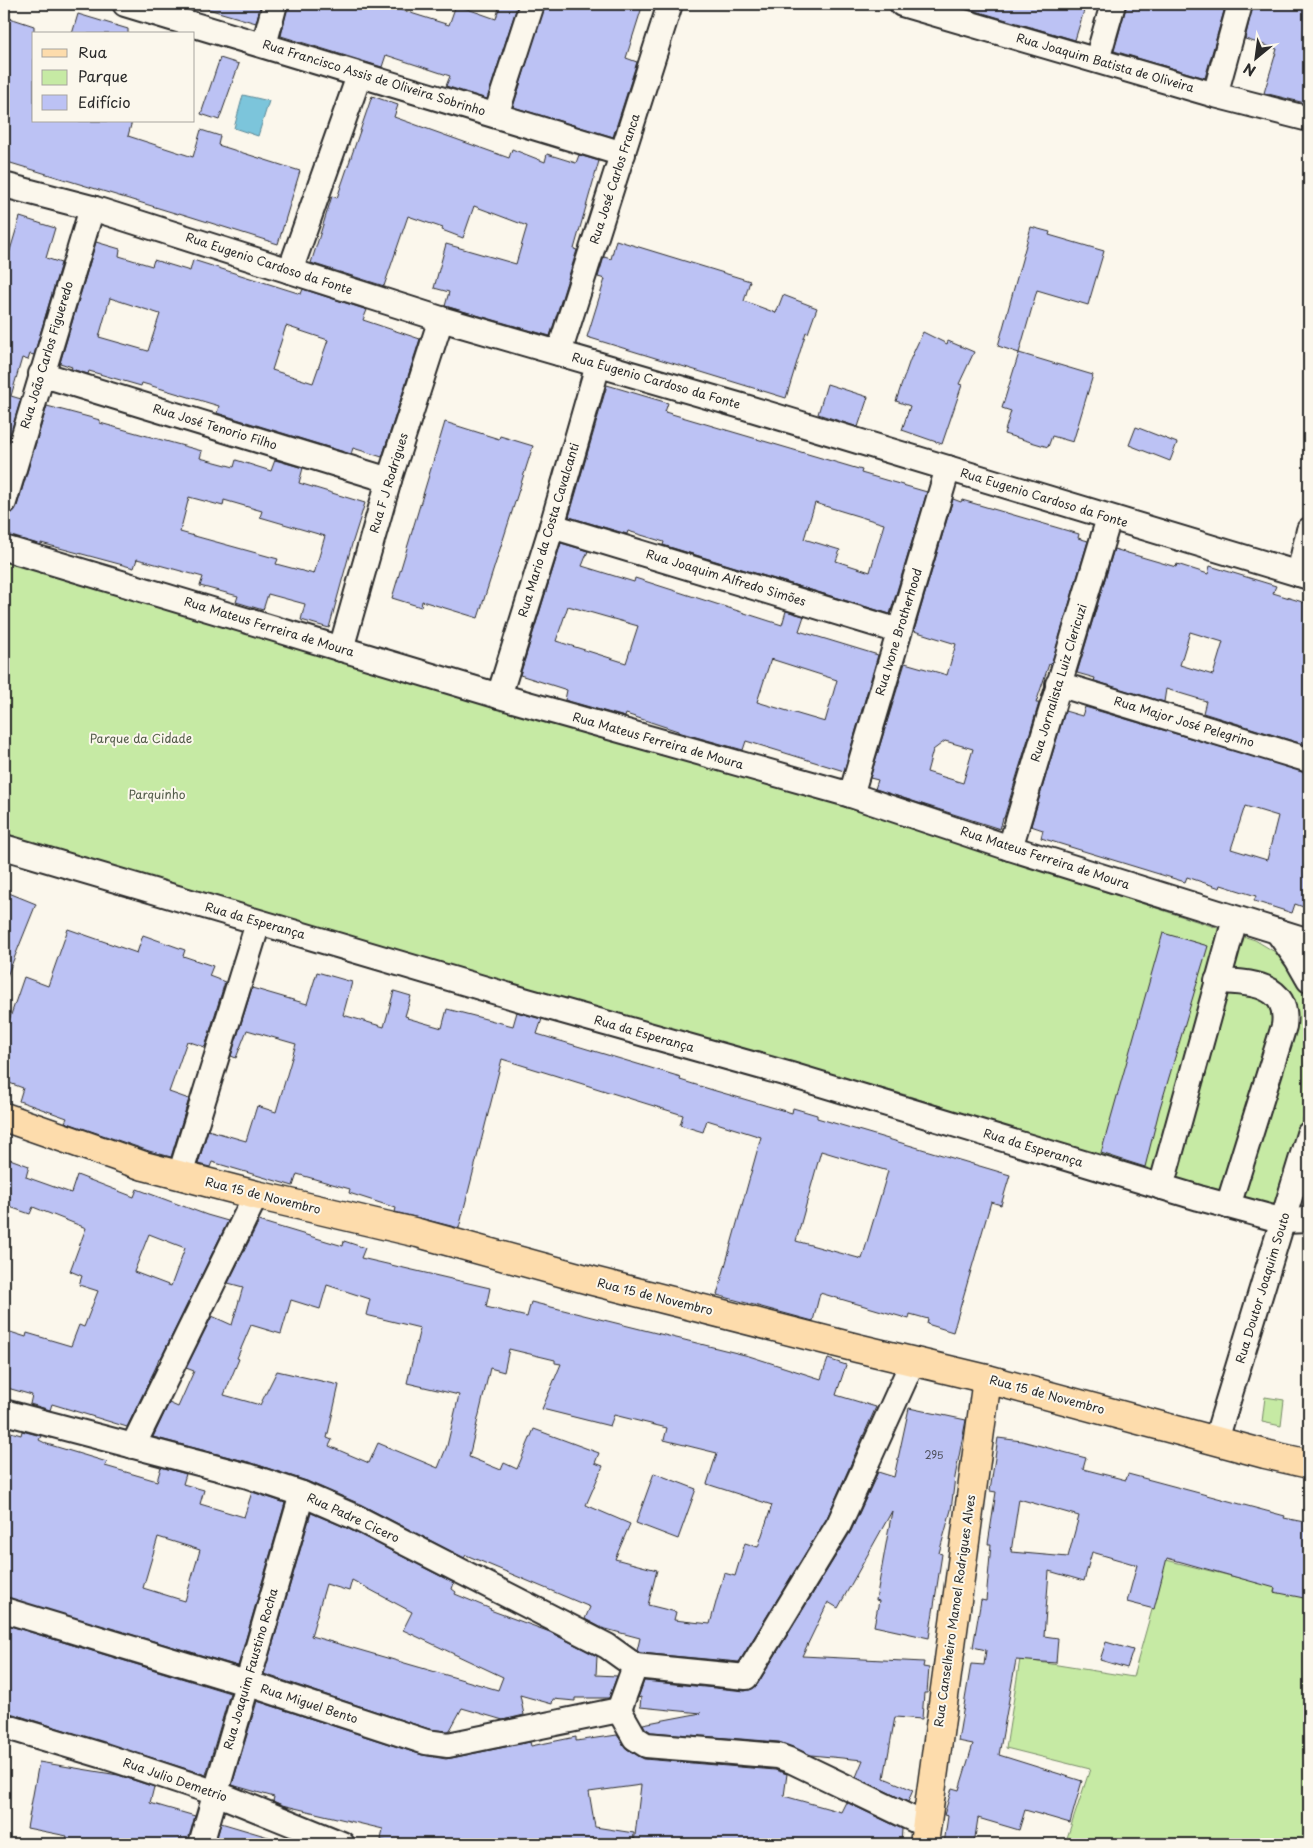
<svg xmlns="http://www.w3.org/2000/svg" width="1313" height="1848" font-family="'Playpen Sans',sans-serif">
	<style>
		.green { fill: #c6eaa4; stroke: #788a68 }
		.water { fill: #7bc5db; stroke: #5b8795 }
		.building { fill: #bcc2f4; stroke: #2b2b2b; fill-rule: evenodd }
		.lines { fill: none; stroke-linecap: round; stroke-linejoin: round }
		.minor-casing { stroke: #2b2b2b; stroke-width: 28 }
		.major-casing { stroke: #2b2b2b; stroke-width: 31 }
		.minor { stroke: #fbf7ec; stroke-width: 24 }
		.major { stroke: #fddcac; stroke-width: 28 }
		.labels { text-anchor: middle; stroke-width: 4; stroke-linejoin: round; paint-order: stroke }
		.number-label { font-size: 10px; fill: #4f515d }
		.street-label { font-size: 12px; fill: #2b2b2b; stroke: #fbf7ec }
		.park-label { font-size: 12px; fill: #525b49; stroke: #fbf7ec }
	</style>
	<rect width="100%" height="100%" fill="#fbf7ec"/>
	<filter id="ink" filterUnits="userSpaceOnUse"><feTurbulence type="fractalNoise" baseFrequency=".02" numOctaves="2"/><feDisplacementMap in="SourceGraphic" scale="10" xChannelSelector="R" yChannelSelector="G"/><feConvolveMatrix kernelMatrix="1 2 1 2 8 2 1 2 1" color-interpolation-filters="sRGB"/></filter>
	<g filter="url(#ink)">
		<g class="green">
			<path d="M 4,558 L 827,797 L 1026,866 L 1255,940 L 1275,952 L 1309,993 L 1309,1099 L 1274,1212 L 1093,1156 L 906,1095 L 541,994 L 348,935 L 4,841 Z"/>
			<path d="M 1265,1397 L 1284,1400 L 1281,1426 L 1262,1422 Z"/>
			<path d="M 1166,1560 L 1309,1595 L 1309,1844 L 1065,1844 L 1090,1769 L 1006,1748 L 1020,1659 L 1133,1677 Z"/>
		</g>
		<path class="water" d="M 243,95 L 269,101 L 258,136 L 234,128 Z"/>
		<g class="building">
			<path d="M 209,4 L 261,4 L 256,23 L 208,9 Z"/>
			<path d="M 288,4 L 382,4 L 449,25 L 456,5 L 496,19 L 500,4 L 518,4 L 487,99 L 446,86 L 450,76 L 386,55 L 382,67 L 281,36 Z"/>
			<path d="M 545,4 L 643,4 L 626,58 L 637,62 L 613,137 L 513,107 Z"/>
			<path d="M 959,4 L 1086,4 L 1075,40 L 959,6 Z"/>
			<path d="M 1127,4 L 1226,4 L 1205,78 L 1114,51 Z"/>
			<path d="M 1253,4 L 1309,4 L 1309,104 L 1264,93 L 1277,49 L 1245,39 Z"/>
			<path d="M 78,14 L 128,29 L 128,34 L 72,34 Z"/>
			<path d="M 10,18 L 34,26 L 34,121 L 132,121 L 128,136 L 193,157 L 201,130 L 220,136 L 218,145 L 300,171 L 278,244 L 179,213 L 178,214 L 4,161 L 4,36 Z"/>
			<path d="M 220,58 L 239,64 L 219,120 L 201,114 Z"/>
			<path d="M 372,96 L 398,105 L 394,117 L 509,158 L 512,149 L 545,162 L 547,154 L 576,163 L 579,155 L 599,161 L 574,249 L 577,250 L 550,336 L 445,306 L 449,292 L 434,288 L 446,244 L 516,264 L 527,226 L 474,206 L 463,238 L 442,230 L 443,228 L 408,216 L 384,286 L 311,263 L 332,196 L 337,198 Z"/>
			<path d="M 20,217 L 55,228 L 46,258 L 61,263 L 34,355 L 30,354 L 28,360 L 22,358 L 11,396 L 21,399 L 4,455 L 4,256 L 8,257 Z"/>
			<path d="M 1031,227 L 1050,232 L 1049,235 L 1104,251 L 1088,305 L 1037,290 L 1019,353 L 998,346 Z"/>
			<path d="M 616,240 L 750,281 L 744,301 L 776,313 L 783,295 L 817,308 L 808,333 L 806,332 L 786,398 L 587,337 L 605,279 L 598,277 L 604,257 L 611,259 Z"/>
			<path d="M 96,242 L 120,249 L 119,256 L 152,266 L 154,260 L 190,271 L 193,260 L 301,294 L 303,289 L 367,310 L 363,320 L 420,339 L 382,457 L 353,448 L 351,454 L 217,413 L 219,406 L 142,383 L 141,386 L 89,371 L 88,374 L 71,369 L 72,367 L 60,363 ZM 110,298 L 160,314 L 148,351 L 99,337 ZM 286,326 L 328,340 L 313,383 L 272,370 Z"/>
			<path d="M 923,332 L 947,344 L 948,341 L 974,352 L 959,384 L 962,385 L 942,444 L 902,430 L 910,406 L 896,401 L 910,360 Z"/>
			<path d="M 1019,353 L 1093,375 L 1073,442 L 1052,436 L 1048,447 L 1004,434 L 1011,411 L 1002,408 Z"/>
			<path d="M 827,384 L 868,397 L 858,427 L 818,414 Z"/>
			<path d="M 607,385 L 668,403 L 665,412 L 862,470 L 861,473 L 927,492 L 890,614 L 663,545 L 664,542 L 628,531 L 627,534 L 569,517 ZM 815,503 L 884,524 L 870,572 L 836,561 L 840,550 L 804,539 Z"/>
			<path d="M 47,406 L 100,420 L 100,423 L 202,451 L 200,458 L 234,467 L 236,460 L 271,471 L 275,460 L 303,468 L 299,483 L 365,503 L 352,544 L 329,628 L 301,620 L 305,604 L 268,594 L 263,610 L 236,602 L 238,596 L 200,586 L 203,577 L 137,559 L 134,568 L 41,543 L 41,545 L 4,535 L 4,515 L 13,512 L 17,506 ZM 189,497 L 223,506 L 224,500 L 262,511 L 260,517 L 325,536 L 314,574 L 276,564 L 278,559 L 180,532 Z"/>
			<path d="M 445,422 L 499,439 L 500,436 L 533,446 L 478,618 L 422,601 L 421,607 L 392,598 Z"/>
			<path d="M 1136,427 L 1177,443 L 1170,461 L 1129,445 Z"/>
			<path d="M 953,499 L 961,502 L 962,500 L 1079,534 L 1078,538 L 1088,541 L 1051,665 L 1049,664 L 1036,703 L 1039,703 L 1004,818 L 1003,818 L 1000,829 L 875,789 L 878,780 L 870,778 L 905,663 L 947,675 L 956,644 L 914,631 ZM 945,741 L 973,749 L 963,783 L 927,772 L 933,750 Z"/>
			<path d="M 561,543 L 588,551 L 582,566 L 634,582 L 635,578 L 782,625 L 786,611 L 804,616 L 799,631 L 878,655 L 844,771 L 746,741 L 743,750 L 678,732 L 678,731 L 626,714 L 625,717 L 565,700 L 567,690 L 520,675 ZM 568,606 L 638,626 L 626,663 L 556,641 ZM 771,659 L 837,680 L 825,722 L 757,702 Z"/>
			<path d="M 1114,549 L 1176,567 L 1177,564 L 1208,574 L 1210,566 L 1276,586 L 1273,593 L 1309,604 L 1309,746 L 1203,713 L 1206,701 L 1166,689 L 1164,702 L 1094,681 L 1095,678 L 1077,673 ZM 1190,632 L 1223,642 L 1213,675 L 1180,665 Z"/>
			<path d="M 1085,707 L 1309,773 L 1309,909 L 1295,904 L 1292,913 L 1254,901 L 1256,896 L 1221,885 L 1220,888 L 1187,877 L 1185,882 L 1041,838 L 1043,830 L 1031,826 L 1065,711 L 1082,716 ZM 1245,806 L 1278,816 L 1267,860 L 1231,849 Z"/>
			<path d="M 4,891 L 36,904 L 5,981 L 4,981 Z"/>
			<path d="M 68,929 L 137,953 L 143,935 L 185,950 L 183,956 L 213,966 L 209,976 L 225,982 L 205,1047 L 187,1041 L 169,1092 L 189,1099 L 171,1157 L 149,1151 L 65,1122 L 67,1118 L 19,1101 L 23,1088 L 4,1081 L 4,1035 L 24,977 L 48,986 Z"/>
			<path d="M 1163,933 L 1208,946 L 1159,1111 L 1145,1167 L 1101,1153 Z"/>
			<path d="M 317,972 L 352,982 L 343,1015 L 384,1027 L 394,991 L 411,996 L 405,1016 L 408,1017 L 407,1018 L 442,1028 L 447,1009 L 513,1026 L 517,1012 L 542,1019 L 537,1034 L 681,1077 L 680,1080 L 716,1091 L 792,1113 L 793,1108 L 817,1115 L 817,1118 L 1010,1175 L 1001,1205 L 991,1202 L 953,1332 L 927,1324 L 928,1319 L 910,1314 L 909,1319 L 820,1293 L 813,1321 L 717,1295 L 761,1137 L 707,1120 L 703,1132 L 680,1125 L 683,1115 L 502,1059 L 459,1228 L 395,1212 L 396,1208 L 349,1193 L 350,1189 L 297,1174 L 293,1186 L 212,1162 L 210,1167 L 198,1164 L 208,1130 L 246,1141 L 257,1106 L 276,1112 L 296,1044 L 247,1030 L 236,1058 L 231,1056 L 252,988 L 307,1004 ZM 821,1151 L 888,1171 L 862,1259 L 796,1241 Z"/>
			<path d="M 10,1159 L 29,1166 L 26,1177 L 71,1193 L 77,1175 L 134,1197 L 137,1189 L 207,1215 L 228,1221 L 161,1358 L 159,1358 L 156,1367 L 127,1427 L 52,1404 L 50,1410 L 30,1404 L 32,1395 L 4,1387 L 4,1330 L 26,1337 L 27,1333 L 71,1346 L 79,1325 L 84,1327 L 98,1291 L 79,1285 L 82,1276 L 70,1271 L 86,1228 L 33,1207 L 30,1214 L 4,1205 L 4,1178 ZM 149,1234 L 185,1248 L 171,1286 L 134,1272 Z"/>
			<path d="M 259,1221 L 343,1246 L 344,1241 L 365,1248 L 361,1258 L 490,1288 L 486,1307 L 527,1317 L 531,1302 L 749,1356 L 821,1379 L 828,1359 L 846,1365 L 836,1395 L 876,1407 L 827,1518 L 739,1662 L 640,1653 L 637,1651 L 640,1638 L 602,1628 L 585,1619 L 590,1607 L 466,1555 L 464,1558 L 360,1504 L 307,1481 L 252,1463 L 153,1437 L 169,1403 L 178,1407 L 194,1371 L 186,1368 L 212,1316 L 232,1325 L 243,1287 L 228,1283 ZM 327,1285 L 370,1299 L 366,1315 L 420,1328 L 407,1383 L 459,1395 L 447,1446 L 438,1468 L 378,1443 L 369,1463 L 329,1446 L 332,1440 L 327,1438 L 339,1385 L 277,1371 L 260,1405 L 224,1395 L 239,1359 L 237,1358 L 251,1325 L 281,1334 L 291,1300 L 320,1309 ZM 509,1349 L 555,1360 L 555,1363 L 561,1364 L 542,1409 L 610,1426 L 614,1415 L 667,1428 L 664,1440 L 717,1453 L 707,1484 L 772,1505 L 758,1547 L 745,1543 L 735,1576 L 724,1573 L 710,1624 L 674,1620 L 676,1612 L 648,1605 L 657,1570 L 615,1559 L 630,1524 L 586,1505 L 603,1466 L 595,1463 L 599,1453 L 534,1429 L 517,1469 L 504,1463 L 501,1470 L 469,1457 L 490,1368 L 504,1372 Z"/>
			<path d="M 909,1408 L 966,1420 L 955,1477 L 951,1510 L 939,1553 L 942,1554 L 929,1638 L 874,1626 L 879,1601 L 876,1600 L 892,1511 L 838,1608 L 828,1602 L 802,1656 L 924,1662 L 923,1667 L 929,1668 L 927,1693 L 924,1693 L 922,1719 L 895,1717 L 884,1778 L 913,1790 L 908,1802 L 856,1777 L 863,1760 L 811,1755 L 779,1742 L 651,1732 L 645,1728 L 643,1724 L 701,1713 L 640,1707 L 641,1697 L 638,1698 L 644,1681 L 745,1691 L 752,1689 L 757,1685 L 851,1531 L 878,1472 L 894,1477 Z"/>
			<path d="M 4,1430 L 21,1435 L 22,1431 L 41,1436 L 39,1440 L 47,1444 L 107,1462 L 105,1466 L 157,1481 L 161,1467 L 186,1474 L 183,1484 L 204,1490 L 200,1504 L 244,1517 L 252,1492 L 285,1503 L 238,1666 L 4,1597 ZM 158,1537 L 200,1550 L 185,1601 L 143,1588 Z"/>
			<path d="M 998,1438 L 1022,1441 L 1086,1458 L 1083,1469 L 1126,1480 L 1128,1474 L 1285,1516 L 1284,1518 L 1309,1523 L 1309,1599 L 1274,1592 L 1275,1588 L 1167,1558 L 1154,1609 L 1127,1602 L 1137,1565 L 1092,1552 L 1084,1581 L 1049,1571 L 1044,1636 L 1058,1638 L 1056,1663 L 1016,1660 L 999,1755 L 1082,1781 L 1070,1823 L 1025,1810 L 1019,1830 L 978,1818 L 974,1844 L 944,1844 L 948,1816 L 944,1815 L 952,1788 L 959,1790 L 973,1744 L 958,1741 L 971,1664 L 984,1665 L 986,1650 L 973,1647 L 981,1600 L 986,1601 L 991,1544 L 988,1544 L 996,1492 L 990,1491 ZM 1019,1499 L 1079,1516 L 1068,1557 L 1011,1552 Z"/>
			<path d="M 654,1473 L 696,1489 L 678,1539 L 636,1523 Z"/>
			<path d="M 311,1513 L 349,1529 L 454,1583 L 452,1589 L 456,1592 L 455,1594 L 491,1609 L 490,1610 L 550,1632 L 597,1656 L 596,1675 L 617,1676 L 609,1698 L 575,1698 L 575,1701 L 553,1699 L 552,1704 L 520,1695 L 524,1715 L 503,1720 L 462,1708 L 450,1730 L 448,1731 L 429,1729 L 264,1674 ZM 352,1580 L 412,1612 L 403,1630 L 503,1677 L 498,1690 L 311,1636 L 326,1584 L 349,1591 Z"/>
			<path d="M 4,1624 L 230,1693 L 206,1775 L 4,1711 Z"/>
			<path d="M 1106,1642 L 1133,1650 L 1127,1668 L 1100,1660 Z"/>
			<path d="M 257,1701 L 422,1755 L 446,1759 L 530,1742 L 531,1746 L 576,1737 L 576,1741 L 617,1735 L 627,1749 L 644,1759 L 775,1770 L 787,1774 L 784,1796 L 841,1812 L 846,1802 L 902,1829 L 901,1844 L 634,1844 L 641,1785 L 589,1792 L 595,1827 L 634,1833 L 633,1844 L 397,1844 L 381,1840 L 383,1829 L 282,1805 L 273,1801 L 274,1797 L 232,1785 Z"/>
			<path d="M 39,1762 L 118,1775 L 154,1787 L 150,1803 L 195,1816 L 188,1844 L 65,1844 L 67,1836 L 27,1828 Z"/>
			<path d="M 221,1823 L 275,1839 L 275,1844 L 215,1844 Z"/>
		</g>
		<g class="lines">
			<g class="minor-casing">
				<g id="minor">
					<path d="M 125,4 L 623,154"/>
					<path d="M 902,4 L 1215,95 L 1309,119"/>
					<path d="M 264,45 L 275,4"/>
					<path d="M 1097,60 L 1113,4"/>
					<path d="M 1215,95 L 1240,4"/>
					<path d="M 496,115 L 532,4"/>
					<path d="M 4,185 L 92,208 L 441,319 L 745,407 L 1309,577"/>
					<path d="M 290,271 L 359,76"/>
					<path d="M 559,353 L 670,4"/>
					<path d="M 41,374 L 389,480"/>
					<path d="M 4,502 L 92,208"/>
					<path d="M 552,526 L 899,631"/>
					<path d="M 4,548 L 499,696 L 851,795 L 1010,848 L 1309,941"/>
					<path d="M 1299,574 L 1309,530"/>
					<path d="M 341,649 L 389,480 L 441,319"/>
					<path d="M 1058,684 L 1309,760"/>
					<path d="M 499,696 L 552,526 L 598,365"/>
					<path d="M 851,795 L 948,468"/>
					<path d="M 4,847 L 527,1001 L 791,1075 L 1199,1198 L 1284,1221 L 1309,1220"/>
					<path d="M 1010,848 L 1109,518"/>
					<path d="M 1277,931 L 1297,959 L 1309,980"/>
					<path d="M 1217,981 C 1248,982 1290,983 1284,1026 L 1228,1206"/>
					<path d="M 180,1175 L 258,923"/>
					<path d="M 1161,1187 L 1235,919"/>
					<path d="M 4,1412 L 248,1476 L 302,1494 L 355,1517 L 607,1646 L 635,1666 L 619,1710"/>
					<path d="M 1216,1440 L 1309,1134"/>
					<path d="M 133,1446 L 256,1195"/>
					<path d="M 4,1610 L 246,1683 L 426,1742 L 448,1745 L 619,1710"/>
					<path d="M 635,1666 L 746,1677 L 839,1524 L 913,1361"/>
					<path d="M 619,1710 L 635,1738 L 646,1745 L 778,1756 L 792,1761 L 925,1825"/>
					<path d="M 4,1726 L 104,1756 L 216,1793 L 342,1844"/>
					<path d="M 201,1844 L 302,1494"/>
				</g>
			</g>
			<g class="major-casing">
				<g id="major">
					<path d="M 4,1117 L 144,1166 L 256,1195 L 418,1233 L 593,1281 L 857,1348 L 987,1379 L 1265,1454 L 1309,1464"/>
					<path d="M 924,1844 L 987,1379"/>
				</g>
			</g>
			<use href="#minor" class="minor"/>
			<use href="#major" class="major"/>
		</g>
	</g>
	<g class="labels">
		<g class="number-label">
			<text x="934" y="1459">295</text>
		</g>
		<g class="street-label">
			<text transform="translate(1105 63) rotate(16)" y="4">Rua Joaquim Batista de Oliveira</text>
			<text transform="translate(374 78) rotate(17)" y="4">Rua Francisco Assis de Oliveira Sobrinho</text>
			<text transform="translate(615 179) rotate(-72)" y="4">Rua José Carlos Franca</text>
			<text transform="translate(269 264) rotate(18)" y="4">Rua Eugenio Cardoso da Fonte</text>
			<text transform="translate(47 355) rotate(-73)" y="4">Rua João Carlos Figueredo</text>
			<text transform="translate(656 381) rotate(16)" y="4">Rua Eugenio Cardoso da Fonte</text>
			<text transform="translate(215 427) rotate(17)" y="4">Rua José Tenorio Filho</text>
			<text transform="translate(389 483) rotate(-73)" y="4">Rua F J Rodrigues</text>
			<text transform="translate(1044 498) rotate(17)" y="4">Rua Eugenio Cardoso da Fonte</text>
			<text transform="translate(549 530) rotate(-73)" y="4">Rua Mario da Costa Cavalcanti</text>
			<text transform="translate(726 578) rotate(17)" y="4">Rua Joaquim Alfredo Simões</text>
			<text transform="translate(269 627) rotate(17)" y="4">Rua Mateus Ferreira de Moura</text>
			<text transform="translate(899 632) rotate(-73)" y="4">Rua Ivone Brotherhood</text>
			<text transform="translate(1059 683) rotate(-73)" y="4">Rua Jornalista Luiz Clericuzi</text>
			<text transform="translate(1184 722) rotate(17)" y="4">Rua Major José Pelegrino</text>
			<text transform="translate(658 741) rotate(16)" y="4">Rua Mateus Ferreira de Moura</text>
			<text transform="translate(1045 858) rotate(18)" y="4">Rua Mateus Ferreira de Moura</text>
			<text transform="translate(255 921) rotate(16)" y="4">Rua da Esperança</text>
			<text transform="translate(644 1034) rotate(16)" y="4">Rua da Esperança</text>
			<text transform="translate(1033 1148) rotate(17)" y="4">Rua da Esperança</text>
			<text transform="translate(263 1196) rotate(14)" y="4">Rua 15 de Novembro</text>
			<text transform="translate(1263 1288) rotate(-73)" y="4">Rua Doutor Joaquim Souto</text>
			<text transform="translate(655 1297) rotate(14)" y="4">Rua 15 de Novembro</text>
			<text transform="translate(1047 1395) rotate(15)" y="4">Rua 15 de Novembro</text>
			<text transform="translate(353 1518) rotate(25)" y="4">Rua Padre Cicero</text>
			<text transform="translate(955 1611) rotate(-82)" y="4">Rua Canselheiro Manoel Rodrigues Alves</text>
			<text transform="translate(251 1669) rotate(-74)" y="4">Rua Joaquim Faustino Rocha</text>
			<text transform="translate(309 1704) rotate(18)" y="4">Rua Miguel Bento</text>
			<text transform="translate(175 1780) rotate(19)" y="4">Rua Julio Demetrio</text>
		</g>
		<g class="park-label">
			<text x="141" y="743">Parque da Cidade</text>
			<text x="157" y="799">Parquinho</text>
		</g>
	</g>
	<rect width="1313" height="1848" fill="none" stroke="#fbf7ec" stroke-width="20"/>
	<rect x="10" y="10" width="1293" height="1828" fill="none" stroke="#2b2b2b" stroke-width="2" filter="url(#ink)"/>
	<rect x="32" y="32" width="162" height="90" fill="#fbf7ec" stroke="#a8a59f"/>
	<rect x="42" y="49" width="25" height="8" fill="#fddcac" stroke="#a8a59f"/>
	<text x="78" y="58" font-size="15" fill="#2b2b2b">Rua</text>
	<rect x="42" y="70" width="25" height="15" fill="#c6eaa4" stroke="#a8a59f"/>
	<text x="78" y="82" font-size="15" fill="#2b2b2b">Parque</text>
	<rect x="42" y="95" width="25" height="15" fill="#bcc2f4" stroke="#a8a59f"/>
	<text x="78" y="108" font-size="15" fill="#2b2b2b">Edifício</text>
	<g transform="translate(1256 58) rotate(209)" stroke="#fbf7ec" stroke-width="4" paint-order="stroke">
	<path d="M0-4L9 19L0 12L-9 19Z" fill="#2b2b2b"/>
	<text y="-8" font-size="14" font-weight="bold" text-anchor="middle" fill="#2b2b2b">N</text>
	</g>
</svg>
